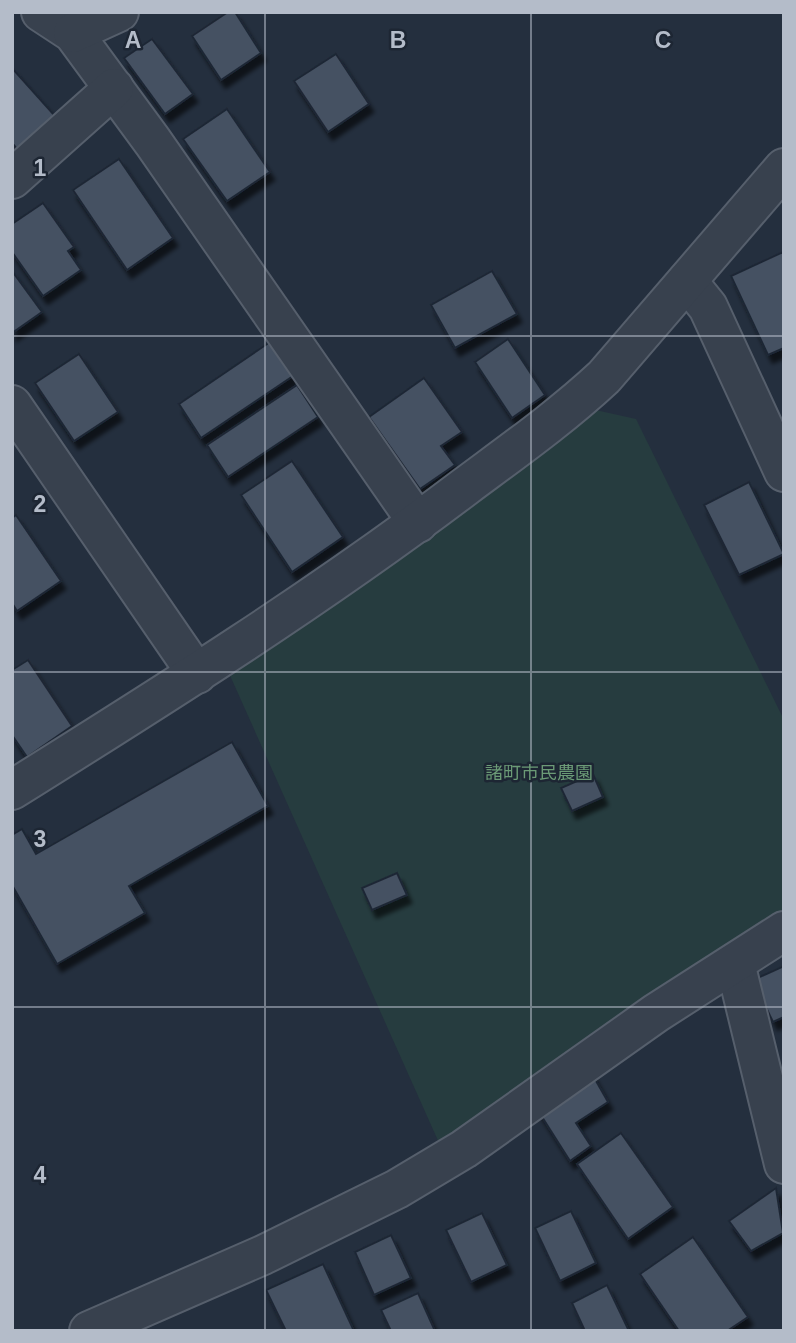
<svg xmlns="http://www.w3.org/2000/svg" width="796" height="1343" font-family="Helvetica,'Noto Sans JP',sans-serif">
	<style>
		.green { fill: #263c3f }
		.building { fill: #455162; stroke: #1f2835; stroke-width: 2; filter: url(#shadow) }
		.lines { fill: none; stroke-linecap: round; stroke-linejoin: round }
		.minor-casing { stroke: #565f6c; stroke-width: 42 }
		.minor { stroke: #38414e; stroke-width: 38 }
		.grid { fill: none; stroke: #b4bcc9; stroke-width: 2; stroke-opacity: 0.55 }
		.labels { text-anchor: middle; stroke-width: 5; stroke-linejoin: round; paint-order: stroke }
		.park-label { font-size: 18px; fill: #6b9a76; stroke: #1d2633 }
		.grid-label { font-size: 23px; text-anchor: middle; font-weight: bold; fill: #b4bcc9; stroke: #1d2633; stroke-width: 5; stroke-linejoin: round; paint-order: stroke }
	</style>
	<defs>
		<filter id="shadow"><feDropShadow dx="4.5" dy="8" stdDeviation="2" flood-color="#0009"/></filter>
	</defs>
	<rect width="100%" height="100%" fill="#242f3e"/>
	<path class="green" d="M 591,409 L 636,419 L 784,720 L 784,915 L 440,1145 L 228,671 Z"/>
	<g class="building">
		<path d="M 228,12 L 235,12 L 261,53 L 221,80 L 192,36 Z"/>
		<path d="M 152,39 L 193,94 L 165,114 L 124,58 Z"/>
		<path d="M 336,54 L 369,104 L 328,132 L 294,81 Z"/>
		<path d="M 12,68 L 55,116 L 17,149 L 12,143 Z"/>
		<path d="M 227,109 L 270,172 L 227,201 L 183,139 Z"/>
		<path d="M 119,159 L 173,238 L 127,270 L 73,190 Z"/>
		<path d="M 43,203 L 74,247 L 68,251 L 81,270 L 43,296 L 12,252 L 12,224 Z"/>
		<path d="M 783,252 L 784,348 L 768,355 L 731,276 Z"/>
		<path d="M 12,271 L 42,312 L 12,333 Z"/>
		<path d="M 492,271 L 517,314 L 455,348 L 431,305 Z"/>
		<path d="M 508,339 L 545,395 L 512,418 L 475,362 Z"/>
		<path d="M 270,342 L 293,376 L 201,438 L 179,404 Z"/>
		<path d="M 79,354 L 118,412 L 74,441 L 35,383 Z"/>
		<path d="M 424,378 L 462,432 L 441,446 L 455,465 L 420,489 L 369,417 Z"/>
		<path d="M 297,385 L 318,417 L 228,477 L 207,445 Z"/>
		<path d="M 292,461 L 343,537 L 292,572 L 241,495 Z"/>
		<path d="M 749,482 L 784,554 L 739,575 L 704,505 Z"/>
		<path d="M 16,515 L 61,581 L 17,611 L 12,603 L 12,518 Z"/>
		<path d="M 28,660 L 72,726 L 27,757 L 12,735 L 12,670 Z"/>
		<path d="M 232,742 L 268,806 L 129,886 L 145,913 L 57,964 L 12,885 L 12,835 L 22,829 L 36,854 Z"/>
		<path d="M 593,774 L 603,797 L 572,811 L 561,788 Z"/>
		<path d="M 397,873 L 407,895 L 372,910 L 362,888 Z"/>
		<path d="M 784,966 L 784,1017 L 773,1022 L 753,980 Z"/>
		<path d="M 591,1072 L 608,1102 L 576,1123 L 591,1146 L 570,1161 L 537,1109 Z"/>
		<path d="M 621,1133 L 673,1207 L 628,1239 L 577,1164 Z"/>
		<path d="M 776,1188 L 783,1233 L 751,1251 L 729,1221 Z"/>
		<path d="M 571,1211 L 596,1263 L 560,1281 L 535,1228 Z"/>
		<path d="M 482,1213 L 507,1265 L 471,1282 L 446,1230 Z"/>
		<path d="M 391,1235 L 411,1278 L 374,1295 L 355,1252 Z"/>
		<path d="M 693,1237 L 748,1317 L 727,1331 L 679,1331 L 640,1274 Z"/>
		<path d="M 323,1264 L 354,1331 L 286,1331 L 266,1290 Z"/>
		<path d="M 607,1285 L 629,1331 L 585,1331 L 572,1303 Z"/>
		<path d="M 418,1293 L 435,1331 L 391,1331 L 381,1310 Z"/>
	</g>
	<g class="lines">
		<g class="minor-casing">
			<g id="minor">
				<path d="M 41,12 L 73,33 L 153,142 L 418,523"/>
				<path d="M 73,33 L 119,12"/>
				<path d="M 12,179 L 114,88"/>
				<path d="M 687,281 L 708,307 L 784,472"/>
				<path d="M 12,405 L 197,674"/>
				<path d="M 12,790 C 167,693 321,596 466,486 C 513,451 561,417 604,377 L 784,168"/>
				<path d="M 735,963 L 784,1164"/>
				<path d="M 89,1331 L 263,1255 L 397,1189 L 464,1149 L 656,1013 L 784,931"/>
			</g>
		</g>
		<use href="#minor" class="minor"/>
	</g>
	<path class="grid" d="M 265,12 L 265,1331M 531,12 L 531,1331M 12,336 L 784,336M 12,672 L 784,672M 12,1007 L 784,1007"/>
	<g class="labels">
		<g class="park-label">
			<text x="539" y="779">諸町市民農園</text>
		</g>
	</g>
	<g class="grid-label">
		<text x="133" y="48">A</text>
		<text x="398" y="48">B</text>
		<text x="663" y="48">C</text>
		<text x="40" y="176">1</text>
		<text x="40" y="512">2</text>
		<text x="40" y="847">3</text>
		<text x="40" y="1183">4</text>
	</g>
	<rect width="796" height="1343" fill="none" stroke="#b4bcc9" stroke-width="28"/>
</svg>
